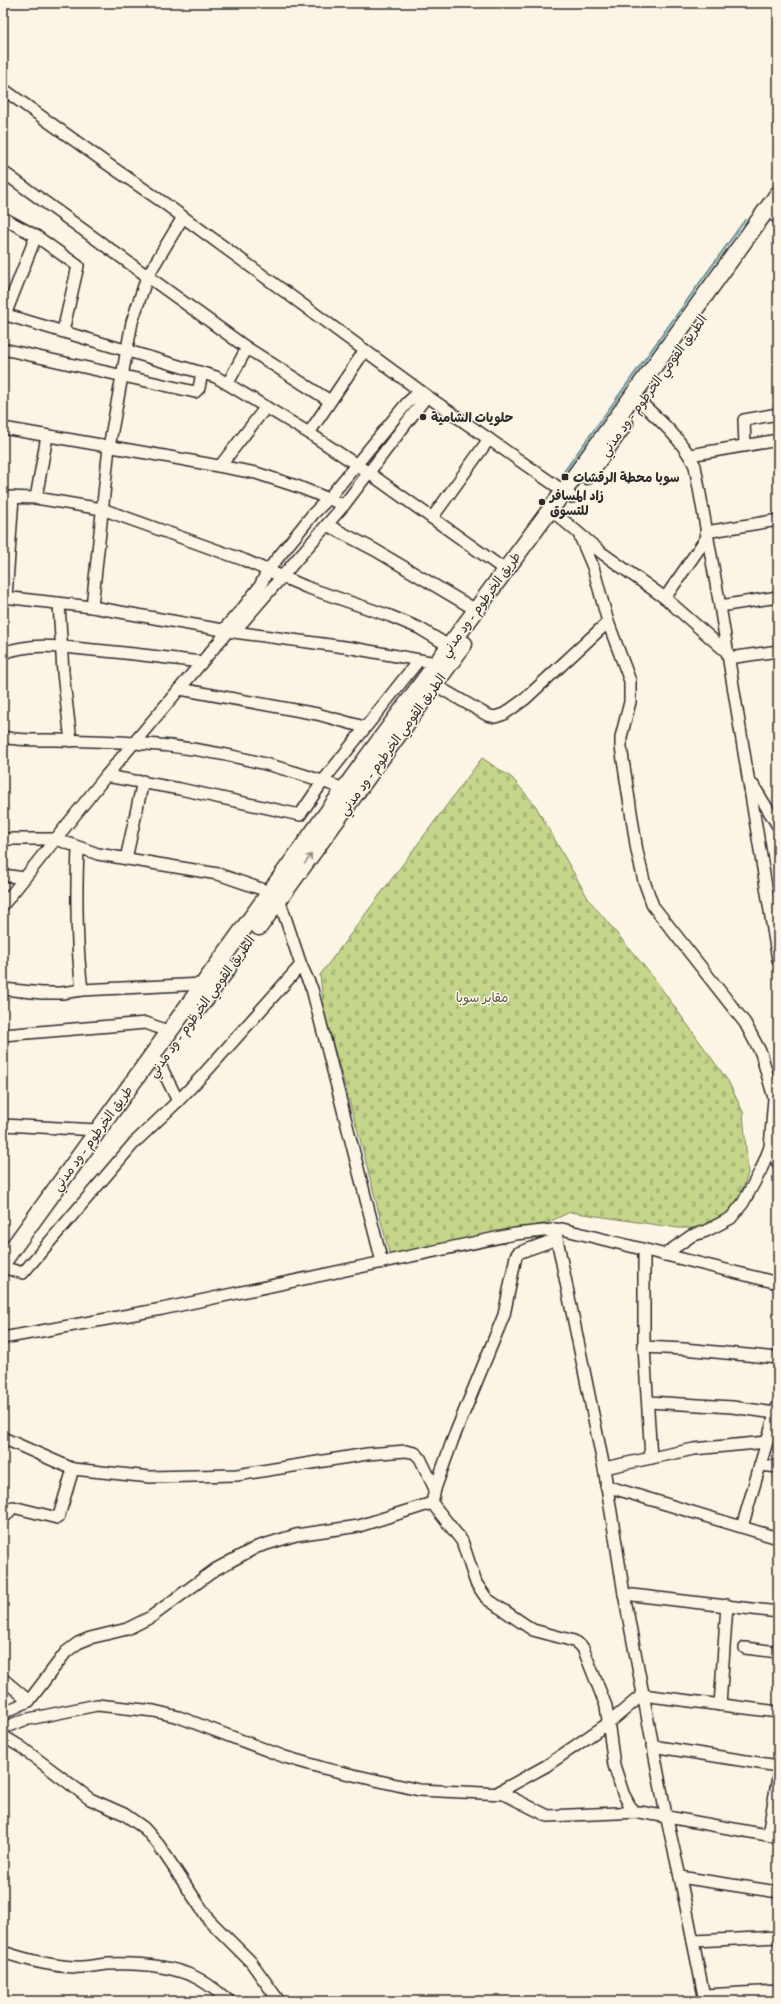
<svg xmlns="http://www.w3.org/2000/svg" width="781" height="2004" font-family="'Gochi Hand','Playpen Sans Arabic',sans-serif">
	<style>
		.cemetery { fill: url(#cemetery-stones); stroke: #78805a }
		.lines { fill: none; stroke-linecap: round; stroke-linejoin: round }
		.stream { stroke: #629299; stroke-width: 2 }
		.minor-casing { stroke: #2b2b2b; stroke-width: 14 }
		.highway-casing { stroke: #2b2b2b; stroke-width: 19 }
		.minor { stroke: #fcf5e5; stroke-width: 11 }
		.highway { stroke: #fcf5e5; stroke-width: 16 }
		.oneway { stroke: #949088 }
		.poi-dot { fill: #2b2b2b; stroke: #fcf5e5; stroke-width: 1.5 }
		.labels { text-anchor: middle; stroke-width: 3; stroke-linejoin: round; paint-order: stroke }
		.street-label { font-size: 13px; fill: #2b2b2b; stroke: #fcf5e5 }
		.poi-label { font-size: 13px; font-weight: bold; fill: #2b2b2b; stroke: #fcf5e5; text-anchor: start }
		.park-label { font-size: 13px; fill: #525643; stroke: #fcf5e5 }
	</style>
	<defs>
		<pattern id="cemetery-stones" width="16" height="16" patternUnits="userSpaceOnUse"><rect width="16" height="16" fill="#c5d68a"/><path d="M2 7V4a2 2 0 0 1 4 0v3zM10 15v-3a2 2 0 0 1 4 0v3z" fill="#a9b877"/></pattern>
	</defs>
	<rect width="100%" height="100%" fill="#fcf5e5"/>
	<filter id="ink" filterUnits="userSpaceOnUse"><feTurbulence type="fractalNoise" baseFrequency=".025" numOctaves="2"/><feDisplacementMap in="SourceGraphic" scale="8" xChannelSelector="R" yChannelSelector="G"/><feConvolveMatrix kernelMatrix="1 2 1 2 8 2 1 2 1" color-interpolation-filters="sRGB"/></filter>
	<g filter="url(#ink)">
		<path class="cemetery" d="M 482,758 L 512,778 L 535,805 L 589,900 L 653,977 L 728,1081 L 743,1112 L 748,1174 L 740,1196 L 732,1211 L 714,1224 L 701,1228 L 678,1228 L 570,1212 L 547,1223 L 390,1256 L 359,1135 L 325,1016 L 320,975 Z"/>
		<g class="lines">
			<path class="stream" d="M 563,473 L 745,220"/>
			<g class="minor-casing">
				<g id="minor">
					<path d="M 3,89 L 106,163 L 164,203 L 427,396 L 572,497"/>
					<path d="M 3,172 L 247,348 L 330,401"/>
					<path d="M 775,216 L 778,217"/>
					<path d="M 3,218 L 36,236 L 78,266 L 63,331"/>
					<path d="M 3,314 L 216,377 L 309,433 L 369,473 L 505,570"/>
					<path d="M 5,315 L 36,236"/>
					<path d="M 3,349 L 195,392 L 199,388 L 202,373"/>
					<path d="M 228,383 L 247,348"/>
					<path d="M 640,402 C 660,420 683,441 695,466 L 720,606 L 778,960"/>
					<path d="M 3,428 L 164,456 L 256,473 L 299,487 L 344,505"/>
					<path d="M 309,433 L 365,350"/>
					<path d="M 745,446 L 744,420 L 778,414"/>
					<path d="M 690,455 L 778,440"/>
					<path d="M 220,466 L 266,407"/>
					<path d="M 3,497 L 36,498 L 102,509 L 244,560 L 306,587 L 390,616 L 419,628 L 449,646"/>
					<path d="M 36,498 L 47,436"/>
					<path d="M 550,509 L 602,553 L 665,598 L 728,653"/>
					<path d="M 432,518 L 489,439"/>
					<path d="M 327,525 L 375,550 L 476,610"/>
					<path d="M 706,532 L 778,520"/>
					<path d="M 579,534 L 593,567 L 608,622 L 630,681 L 630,702 L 621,737 L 621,747 L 637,851 L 644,881 L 653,906 L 745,1023 L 761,1053 L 774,1098 L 770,1147 L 761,1170 L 743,1203 L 731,1218 L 706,1231 L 691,1236 L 664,1255"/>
					<path d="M 3,597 L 92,607 L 234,632 L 352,648 L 436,663"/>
					<path d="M 6,597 L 13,497"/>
					<path d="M 665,598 L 707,537"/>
					<path d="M 59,603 L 63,673 L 71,741"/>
					<path d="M 720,606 L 778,597"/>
					<path d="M 92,607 L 109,447 L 132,322 L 147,277 L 183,217"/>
					<path d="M 224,629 L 243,608 L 260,586 L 268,570 L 313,514 L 328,499 L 407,403 L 420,391"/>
					<path d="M 234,632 L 344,505 L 427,396"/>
					<path d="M 3,653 C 32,642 63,647 93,650 C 130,653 166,658 202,662"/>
					<path d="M 729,658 L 778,651"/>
					<path d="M 435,685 L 487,715 L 495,717 L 504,714 L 525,699 L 608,622"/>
					<path d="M 180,689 L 317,714 L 364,727"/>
					<path d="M 3,737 C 21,741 39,740 58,740 C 83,741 108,741 134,743 C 204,747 278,764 344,789"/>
					<path d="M 106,776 L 180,789 L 300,815 L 323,781 L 418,661"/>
					<path d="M 753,785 L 778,826"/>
					<path d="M 3,839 L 56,839 L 98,854 L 218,874 L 270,892"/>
					<path d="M 78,848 C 76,896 76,942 82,990"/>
					<path d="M 126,859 L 143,781"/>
					<path d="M 3,875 L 24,878"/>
					<path d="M 279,899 L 301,965 L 312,989 L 382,1262"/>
					<path d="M 3,905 L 106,776 L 229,630"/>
					<path d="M 3,989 L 42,993 L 62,993 L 82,990 L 203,984"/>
					<path d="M 3,1035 L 146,1023 L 170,1032"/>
					<path d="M 159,1063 L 178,1101"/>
					<path d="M 3,1125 L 97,1130"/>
					<path d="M 770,1147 L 778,1163"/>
					<path d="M 555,1229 L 604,1468 L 624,1594 L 666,1815 L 680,1877 L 705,2001"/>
					<path d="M 557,1239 L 518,1253 L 516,1256 L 504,1315 L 453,1439 L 435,1489 L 432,1503 L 462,1541 L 476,1583 L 487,1599 L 533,1630 L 574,1641 L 583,1648 L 606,1706 L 614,1765 L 623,1793 L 633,1812"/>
					<path d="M 644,1250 L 644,1347 L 651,1458"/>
					<path d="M 3,1264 L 9,1269 L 23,1273 L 134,1143 L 178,1101 L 203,1075 L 301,965"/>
					<path d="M 3,1338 L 162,1309 L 515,1234 L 562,1229 L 778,1283"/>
					<path d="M 644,1347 L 684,1349 L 778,1358"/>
					<path d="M 648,1402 L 732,1407 L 775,1413"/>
					<path d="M 3,1438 L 73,1469 L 150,1477 L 237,1475 L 367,1454 L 406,1451 L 415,1453 L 420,1458 L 435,1489"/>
					<path d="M 760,1465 L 778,1467"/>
					<path d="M 604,1468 L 694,1449 L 767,1442"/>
					<path d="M 606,1486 L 778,1538"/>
					<path d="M 3,1519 L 13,1507 L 57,1518 L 59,1516 L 73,1469"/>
					<path d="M 742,1527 L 778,1404"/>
					<path d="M 624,1594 L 778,1612"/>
					<path d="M 745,1648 L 778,1652"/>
					<path d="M 3,1679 L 29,1701"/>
					<path d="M 720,1705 L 727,1605"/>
					<path d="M 3,1713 L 29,1701 L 66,1652 L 78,1643 L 90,1638 L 127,1629 L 151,1617 L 216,1569 L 257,1547 L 296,1535 L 359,1526 L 432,1503"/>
					<path d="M 3,1728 L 24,1720 L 97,1705 L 154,1711 L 179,1717 L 285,1757 L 323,1768 L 419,1790 L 504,1794 L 548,1816 L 640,1812 L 778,1837"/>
					<path d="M 3,1736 L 21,1747 L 90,1799 L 124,1814 L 144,1828 L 158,1844 L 209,1920 L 251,1962 L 279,2001"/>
					<path d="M 652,1746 L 778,1766"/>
					<path d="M 497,1793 L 546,1766 L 610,1722 L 642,1695 L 778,1712"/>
					<path d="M 768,1835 L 778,1777"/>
					<path d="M 680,1877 L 778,1892"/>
					<path d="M 693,1941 L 778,1937"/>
					<path d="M 3,1952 C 27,1960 49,1966 74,1967 C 85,1968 96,1965 108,1964 C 135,1963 169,1965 195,1977 C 208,1983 218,1992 229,2001"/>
					<path d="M 704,1995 L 778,1991"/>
				</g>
			</g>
			<g class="highway-casing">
				<g id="highway">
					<path d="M 587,476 L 625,423"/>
					<path d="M 259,927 L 464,644"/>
					<path d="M 198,1009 L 228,968"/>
					<path d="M 3,1262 L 366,759 L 564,491 L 778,194"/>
				</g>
			</g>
			<use href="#minor" class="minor"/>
			<use href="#highway" class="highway"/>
		</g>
		<defs><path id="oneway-shaft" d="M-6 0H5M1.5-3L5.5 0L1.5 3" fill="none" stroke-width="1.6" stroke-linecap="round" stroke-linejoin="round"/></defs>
		<use class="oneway" href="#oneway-shaft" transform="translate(308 859) rotate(-54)"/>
	</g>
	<g class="poi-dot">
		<circle cx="423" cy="417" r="4"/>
		<rect x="561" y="473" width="8" height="8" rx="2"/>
		<circle cx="542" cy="502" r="4"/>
	</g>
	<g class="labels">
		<g class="street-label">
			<text transform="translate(653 385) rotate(-54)" y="5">الطريق القومي الخرطوم - ود مدني</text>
			<text transform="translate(480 604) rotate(-54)" y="5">طريق الخرطوم - ود مدني</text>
			<text transform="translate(392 744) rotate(-54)" y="5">الطريق القومي الخرطوم - ود مدني</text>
			<text transform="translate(201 1006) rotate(-54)" y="5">الطريق القومي الخرطوم - ود مدني</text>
			<text transform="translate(92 1138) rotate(-54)" y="5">طريق الخرطوم - ود مدني</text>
		</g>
		<g class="poi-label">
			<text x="431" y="422">حلويات الشامية</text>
			<text x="573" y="482">سوبا محطة الرقشات</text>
			<text x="550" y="500">زاد المسافر<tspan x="550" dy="15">للتسوق</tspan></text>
		</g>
		<g class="park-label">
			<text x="482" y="1002">مقابر سوبا</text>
		</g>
	</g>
	<rect width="781" height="2004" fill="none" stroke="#fcf5e5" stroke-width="16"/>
	<rect x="8" y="8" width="765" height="1988" fill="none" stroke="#2b2b2b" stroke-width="1.5" filter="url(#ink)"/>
</svg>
